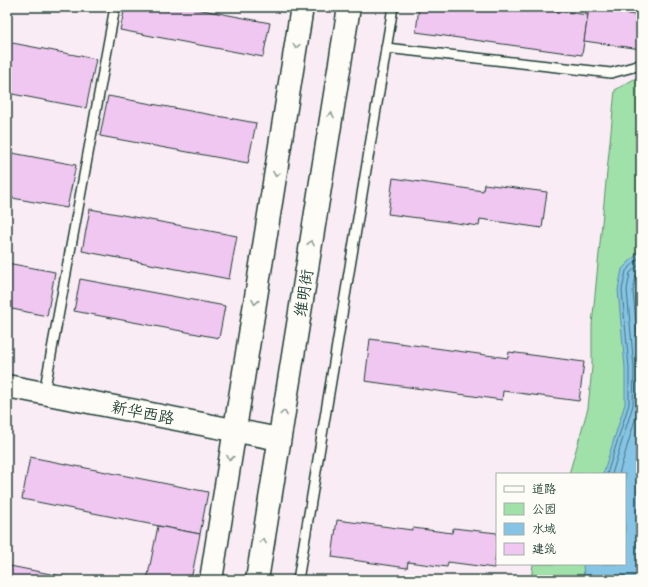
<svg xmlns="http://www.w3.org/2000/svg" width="648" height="587" font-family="'Indie Flower','LXGW WenKai TC',sans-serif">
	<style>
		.green { fill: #a0e0a9; stroke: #608e6e }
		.water { fill: #85c4e5; stroke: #5c8e9e }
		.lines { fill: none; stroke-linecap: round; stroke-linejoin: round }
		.shore { stroke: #48737b; stroke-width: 1 }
		.building { fill: #efc7f0; stroke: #1f3d34 }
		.lane-casing { stroke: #1f3d34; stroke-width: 12 }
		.secondary-casing { stroke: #1f3d34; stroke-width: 25 }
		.lane { stroke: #fdfcf7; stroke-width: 9 }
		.secondary { stroke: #fdfcf7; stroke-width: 22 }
		.oneway { stroke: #8e9c96 }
		.labels { text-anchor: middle; stroke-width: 3; stroke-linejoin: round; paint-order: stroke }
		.street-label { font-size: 16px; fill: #1f3d34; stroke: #fdfcf7 }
	</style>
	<rect width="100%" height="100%" fill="#f9ecf5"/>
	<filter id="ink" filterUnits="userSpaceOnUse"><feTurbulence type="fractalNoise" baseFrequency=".025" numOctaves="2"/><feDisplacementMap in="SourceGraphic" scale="8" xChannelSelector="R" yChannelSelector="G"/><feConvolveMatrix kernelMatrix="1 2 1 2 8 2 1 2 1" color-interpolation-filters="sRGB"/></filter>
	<g filter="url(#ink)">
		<path class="green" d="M 641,75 L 641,580 L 531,580 L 533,564 L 625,564 L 625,474 L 569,474 L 588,408 L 592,367 L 592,325 L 615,90 Z"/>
		<path class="water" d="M 641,246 L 641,580 L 584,580 L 583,564 L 625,564 L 625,474 L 603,474 L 625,404 L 625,368 L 618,290 L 622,269 L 635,256 Z"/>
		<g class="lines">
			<g class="shore">
				<path d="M 607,474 L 629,404 L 629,368 L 622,290 L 626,271 L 638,259 L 641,254"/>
				<path d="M 612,474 L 633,405 L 634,368 L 627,290 L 630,273 L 641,263"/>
				<path d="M 619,474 L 639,406 L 640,368 L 633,291 L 636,276 L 641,271"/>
			</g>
		</g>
		<g class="building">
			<path d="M 125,7 L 187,7 L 270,23 L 263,57 L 120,30 Z"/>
			<path d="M 419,7 L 529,7 L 588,15 L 582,55 L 416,32 Z"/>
			<path d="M 589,8 L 641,16 L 641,49 L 584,41 Z"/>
			<path d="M 7,42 L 96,59 L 86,108 L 7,93 Z"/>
			<path d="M 108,96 L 256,123 L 248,163 L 100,136 Z"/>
			<path d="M 7,152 L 76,165 L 67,208 L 7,197 Z"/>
			<path d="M 393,178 L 483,191 L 484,184 L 547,192 L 542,228 L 480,219 L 479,226 L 388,214 Z"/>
			<path d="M 90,209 L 237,236 L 229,279 L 82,251 Z"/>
			<path d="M 7,263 L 55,272 L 47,316 L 7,308 Z"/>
			<path d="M 80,279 L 225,306 L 219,338 L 74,311 Z"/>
			<path d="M 370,339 L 508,358 L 509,352 L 584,362 L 579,401 L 503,391 L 502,400 L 365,381 Z"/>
			<path d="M 30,457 L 208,492 L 200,534 L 22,499 Z"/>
			<path d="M 337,520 L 412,530 L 413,528 L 452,533 L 453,528 L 497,533 L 497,545 L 494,568 L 448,562 L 447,567 L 408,562 L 407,568 L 332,557 Z"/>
			<path d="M 158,526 L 200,534 L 191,580 L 147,580 Z"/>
			<path d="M 10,566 L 81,580 L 8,580 Z"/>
		</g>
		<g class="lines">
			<g class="lane-casing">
				<g id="lane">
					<path d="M 386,48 L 611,73 L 637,66 L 641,63"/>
					<path d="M 44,393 L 115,7"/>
					<path d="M 298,580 L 393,7"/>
				</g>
			</g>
			<g class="secondary-casing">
				<g id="secondary">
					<path d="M 7,386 L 279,439"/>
					<path d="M 211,580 L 302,7"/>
					<path d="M 257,580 L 349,7"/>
				</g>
			</g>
			<use href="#lane" class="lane"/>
			<use href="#secondary" class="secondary"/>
		</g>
		<defs><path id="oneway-chevron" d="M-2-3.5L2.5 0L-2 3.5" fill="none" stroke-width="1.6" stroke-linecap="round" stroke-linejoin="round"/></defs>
		<g class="oneway">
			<use href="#oneway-chevron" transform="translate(296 46) rotate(99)"/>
			<use href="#oneway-chevron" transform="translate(331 115) rotate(-81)"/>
			<use href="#oneway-chevron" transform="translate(276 174) rotate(99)"/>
			<use href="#oneway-chevron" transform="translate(311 243) rotate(-81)"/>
			<use href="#oneway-chevron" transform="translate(255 302) rotate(99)"/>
			<use href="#oneway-chevron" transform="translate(284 413) rotate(-81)"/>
			<use href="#oneway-chevron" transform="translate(230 458) rotate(99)"/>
			<use href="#oneway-chevron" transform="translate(263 541) rotate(-81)"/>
		</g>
	</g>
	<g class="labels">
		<g class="street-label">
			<text transform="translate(303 293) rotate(-81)" y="6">维明街</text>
			<text transform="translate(143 412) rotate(11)" y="6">新华西路</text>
		</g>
	</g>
	<rect width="648" height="587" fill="none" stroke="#fdfcf7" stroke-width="24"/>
	<rect x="12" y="12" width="624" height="563" fill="none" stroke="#1f3d34" stroke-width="1.5" filter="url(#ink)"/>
	<rect x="496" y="473" width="130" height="92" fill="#fdfcf7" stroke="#a4b0a9"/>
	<rect x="504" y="486" width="20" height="6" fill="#fdfcf7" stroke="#a4b0a9"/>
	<text x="532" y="493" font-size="12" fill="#1f3d34">道路</text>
	<rect x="504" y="503" width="20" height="12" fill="#a0e0a9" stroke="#a4b0a9"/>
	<text x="532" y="513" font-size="12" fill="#1f3d34">公园</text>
	<rect x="504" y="523" width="20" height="12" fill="#85c4e5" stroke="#a4b0a9"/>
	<text x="532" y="533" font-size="12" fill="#1f3d34">水域</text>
	<rect x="504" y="543" width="20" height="12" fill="#efc7f0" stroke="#a4b0a9"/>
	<text x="532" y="553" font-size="12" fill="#1f3d34">建筑</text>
</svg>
